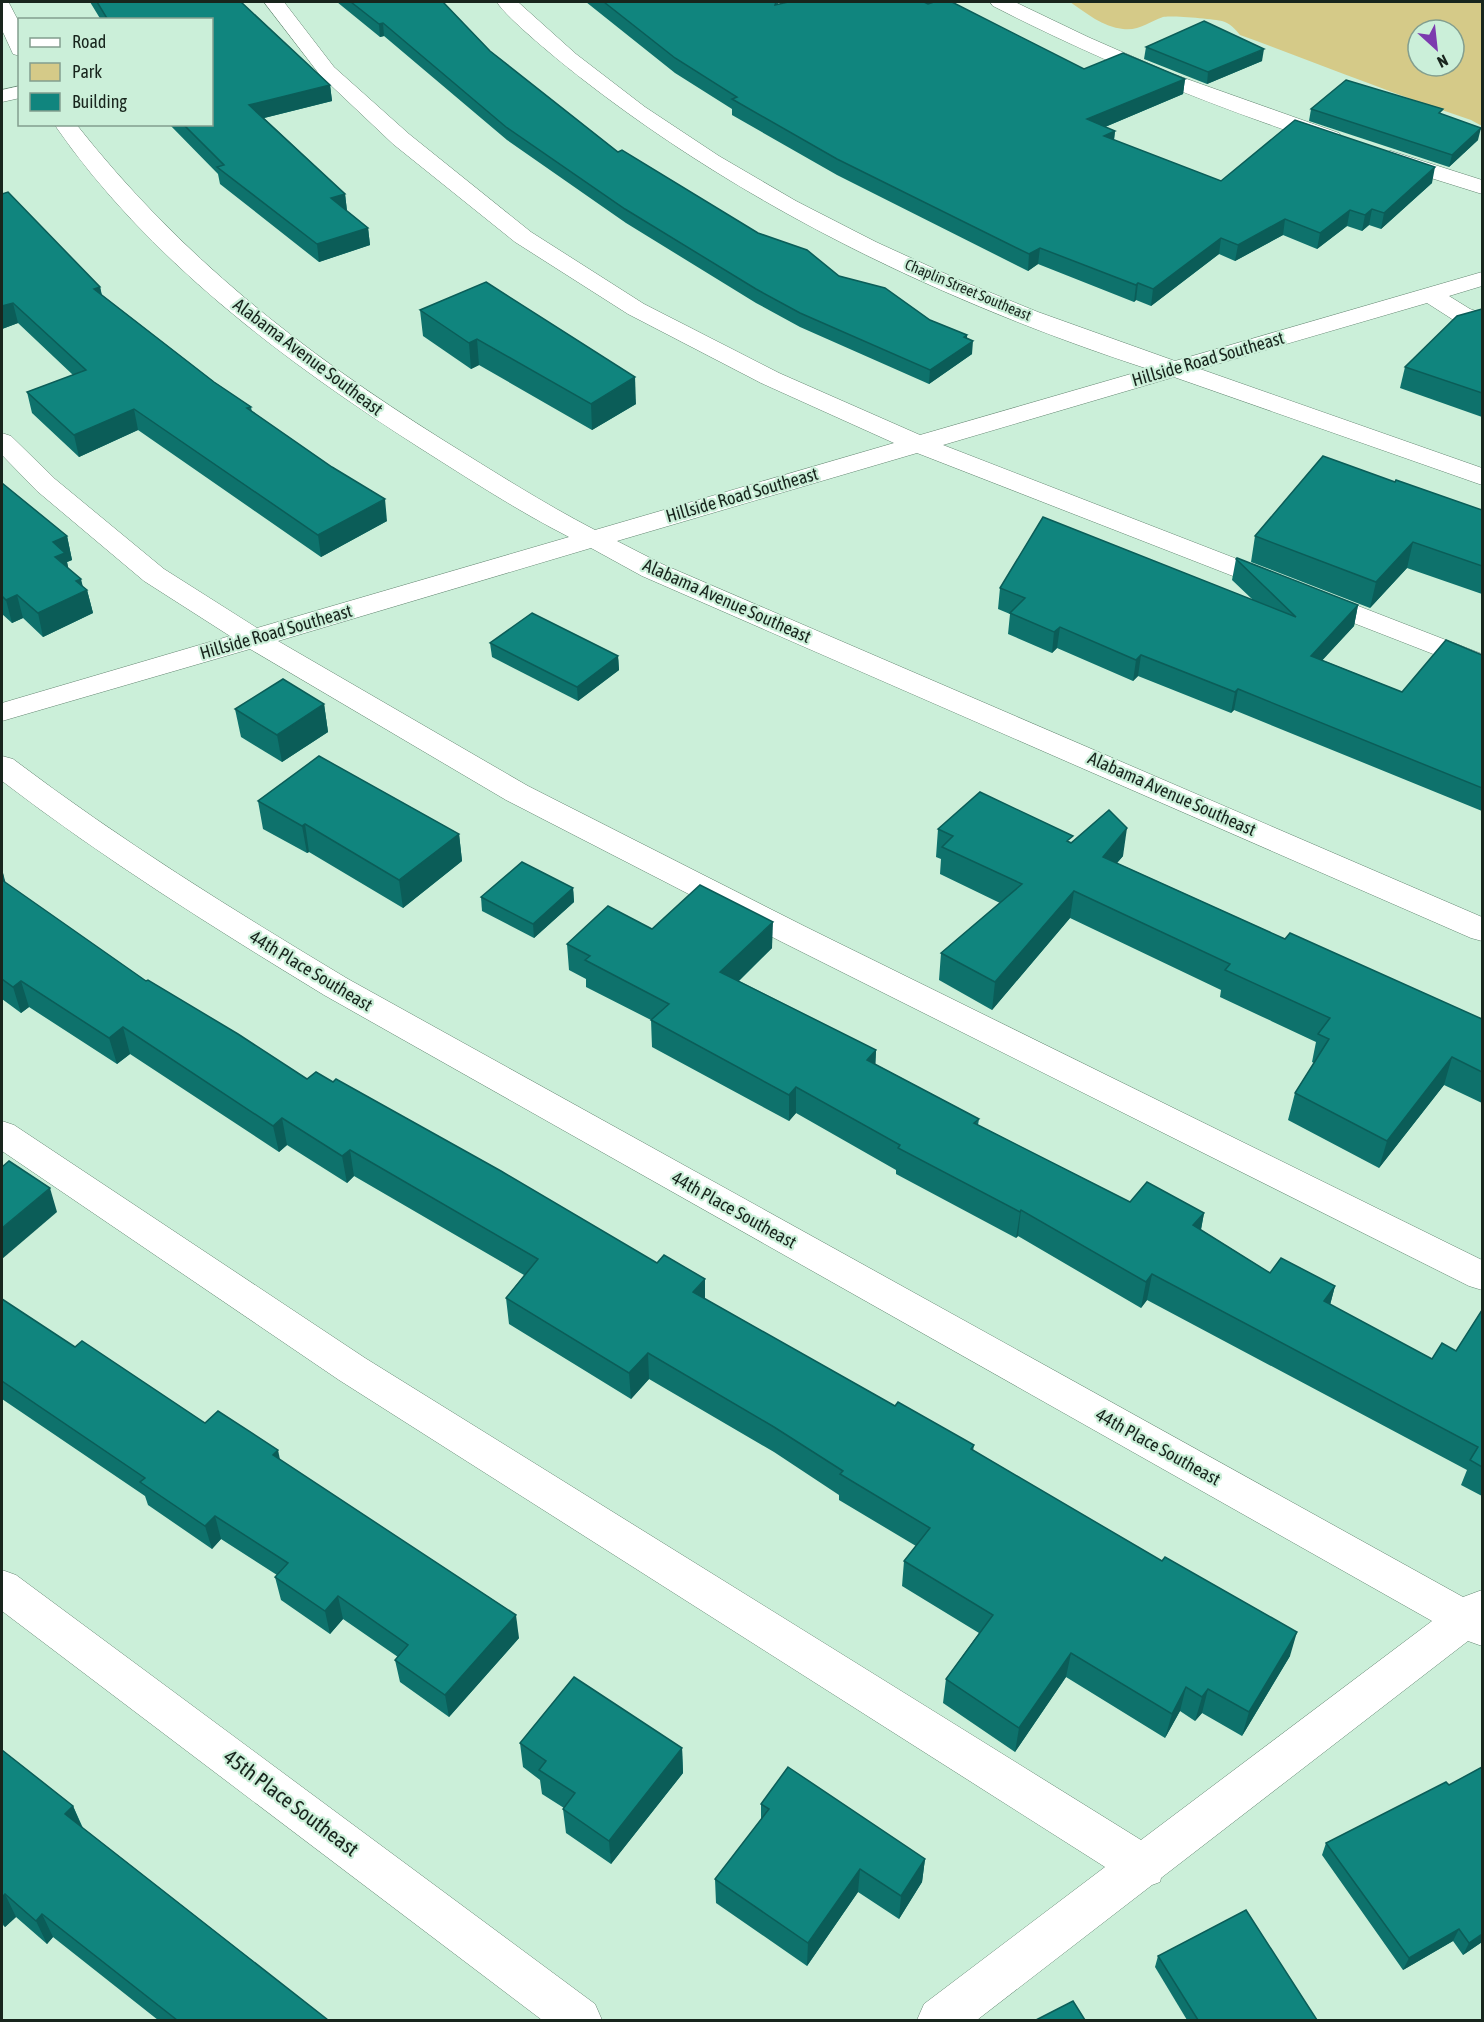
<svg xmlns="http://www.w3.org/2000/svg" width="1484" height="2022" font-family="'Asap Condensed',sans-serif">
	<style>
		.green { fill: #d5ca88; fill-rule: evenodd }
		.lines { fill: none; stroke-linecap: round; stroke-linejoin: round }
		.minor-casing { stroke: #648672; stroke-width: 1 }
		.minor { fill: #fff; fill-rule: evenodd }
		.wall { fill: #0e726c }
		.shaded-wall { fill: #0b5d58 }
		.building { fill: #10857e; stroke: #0b5d58; stroke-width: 1.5 }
		.labels { text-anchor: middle; stroke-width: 4.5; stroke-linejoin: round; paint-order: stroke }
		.far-street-label { font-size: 15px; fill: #18251d; stroke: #cbefd9 }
		.street-label { font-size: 18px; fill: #18251d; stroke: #cbefd9 }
		.near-street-label { font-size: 21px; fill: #18251d; stroke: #cbefd9 }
	</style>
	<rect width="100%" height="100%" fill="#cbefd9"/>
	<path class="green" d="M 1070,2 L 1482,2 L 1482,126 L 1471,120 C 1393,94 1317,63 1240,35 C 1235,29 1230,23 1222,21 C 1215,19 1169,15 1163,17 C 1149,22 1139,31 1123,29 C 1103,27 1086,13 1070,2 ZM 1418,30 L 1454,30 L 1454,66 L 1418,66 Z"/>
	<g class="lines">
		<g class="minor-casing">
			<g id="minor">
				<path d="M 2,2 L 9,3 L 20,24 L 20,56 L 13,54 L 2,30 Z"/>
				<path d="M 264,2 L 284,2 L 334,67 L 409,134 L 531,232 L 644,304 L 779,373 L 920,435 L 1148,369 C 946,303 749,209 581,78 C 563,64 506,18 497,2 L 518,2 L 576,54 L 645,107 L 719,156 L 796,201 L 876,242 L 957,279 L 1038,312 L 1175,361 L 1482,272 L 1482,286 L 1449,296 L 1470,309 L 1482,313 L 1482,328 L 1452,319 L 1427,303 L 1200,369 L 1482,468 L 1482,485 L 1174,377 L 943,445 L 1482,654 L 1482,673 L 917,453 L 617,541 L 662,564 L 1482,917 L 1482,941 L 1471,938 L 642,576 L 591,548 L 278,641 L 528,786 L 804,926 L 1482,1260 L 1482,1290 L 1469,1286 L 782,942 L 506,800 L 250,649 L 2,721 L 2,703 L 230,636 L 144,581 L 37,491 L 2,455 L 2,433 L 11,436 L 55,479 L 164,569 L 257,628 L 569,537 C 518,511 469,479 420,448 C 284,361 147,259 54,124 L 76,124 C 181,257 300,350 443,440 C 493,471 543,503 595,530 L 894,443 L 761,383 L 628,314 L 515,242 L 393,144 L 320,75 Z"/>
				<path d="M 990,2 L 1015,2 L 1088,37 L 1170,73 L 1339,133 L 1342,138 L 1339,143 L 1331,145 L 1323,143 C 1210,105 1100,61 993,6 Z"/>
				<path d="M 20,86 L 20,98 L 2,102 L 2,90 Z"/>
				<path d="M 1391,151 L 1482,180 L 1482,194 L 1383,163 L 1380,158 L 1383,153 Z"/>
				<path d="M 2,756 L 13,759 C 120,840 233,910 348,979 L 1463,1597 L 1482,1590 L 1482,1646 L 1468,1641 L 1161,1878 L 1160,1882 L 1152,1885 L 977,2020 L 917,2020 L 924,2004 L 1105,1867 L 339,1380 L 2,1151 L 2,1121 L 14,1125 L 365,1358 L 1141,1840 L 1432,1621 L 324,995 C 214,928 104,859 2,781 Z"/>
				<path d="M 2,1570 L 16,1575 L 595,2004 L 602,2020 L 542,2020 L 2,1611 Z"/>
			</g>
		</g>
		<use href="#minor" class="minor"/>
	</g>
	<g class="wall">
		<path d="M 90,2 L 241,2 L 330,85 L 332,101 L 264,118 L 345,194 L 347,211 L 368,228 L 370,245 L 319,262 L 220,184 L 218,174 L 169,124 L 212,124 L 212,20 L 101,20 Z"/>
		<path d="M 337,2 L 443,2 L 490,51 L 618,152 L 758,233 L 839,276 L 930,320 L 967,335 L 967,338 L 972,354 L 929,384 L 800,327 L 756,303 L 626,223 L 507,140 L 384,36 L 380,37 Z"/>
		<path d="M 586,2 L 779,2 L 778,4 L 928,4 L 1084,69 L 1185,79 L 1183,94 L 1105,127 L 1115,131 L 1114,140 L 1221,181 L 1432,183 L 1381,229 L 1369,225 L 1362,231 L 1347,226 L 1317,249 L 1283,235 L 1235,261 L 1219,254 L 1151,306 L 1136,300 L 1134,302 L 1038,264 L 1028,271 L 837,175 L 732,115 L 732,109 L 675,73 Z"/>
		<path d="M 1146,47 L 1262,61 L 1207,84 L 1144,59 Z"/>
		<path d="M 1311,109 L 1442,114 L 1478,140 L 1449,167 L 1309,121 Z"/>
		<path d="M 2,194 L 100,287 L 102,295 L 214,382 L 251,407 L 252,412 L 387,521 L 321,557 L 138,430 L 79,457 L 32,413 L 27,392 L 73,375 L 18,323 L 2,329 Z"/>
		<path d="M 1482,309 L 1482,417 L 1400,388 L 1405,367 Z"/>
		<path d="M 420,310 L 636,404 L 592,430 L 479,365 L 471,369 L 423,336 Z"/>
		<path d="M 1395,482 L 1482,510 L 1482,594 L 1407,568 L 1370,608 L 1251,562 L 1255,536 Z"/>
		<path d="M 2,483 L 67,536 L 72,560 L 67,562 L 68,568 L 82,586 L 87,590 L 93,613 L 43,637 L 23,618 L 12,623 L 2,614 Z"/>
		<path d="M 1236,559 L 1358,605 L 1354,626 L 1322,660 L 1402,692 L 1482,655 L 1482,811 L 1234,710 L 1231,713 L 1138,676 L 1133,681 L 1057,648 L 1052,653 L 1008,634 L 1010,614 L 998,609 L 1000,588 L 1252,599 L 1232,580 Z"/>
		<path d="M 490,643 L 618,656 L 619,670 L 578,701 L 492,657 Z"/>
		<path d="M 324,704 L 328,732 L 282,762 L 241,737 L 235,709 Z"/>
		<path d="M 258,801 L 459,834 L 462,861 L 403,908 L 309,852 L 307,853 L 263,829 Z"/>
		<path d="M 938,829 L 1072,842 L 1123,856 L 1117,863 L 1285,939 L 1482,1019 L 1482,1103 L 1444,1085 L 1379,1168 L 1288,1120 L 1295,1093 L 1314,1063 L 1312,1062 L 1316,1042 L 1220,997 L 1221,990 L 1070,918 L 992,1010 L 939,980 L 941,953 L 1000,903 L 940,874 L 941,859 L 936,857 Z"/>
		<path d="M 2,869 L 5,883 L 146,981 L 307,1079 L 705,1299 L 872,1393 L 895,1406 L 974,1445 L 973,1451 L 1290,1656 L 1242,1736 L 1202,1713 L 1195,1721 L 1180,1711 L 1165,1738 L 1066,1677 L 1015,1752 L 943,1703 L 946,1679 L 979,1633 L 902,1586 L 904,1561 L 916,1546 L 839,1500 L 839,1495 L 774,1452 L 649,1379 L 631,1399 L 509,1324 L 506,1298 L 524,1275 L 354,1176 L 347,1183 L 287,1145 L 279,1152 L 130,1054 L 117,1064 L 29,1007 L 21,1013 L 2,999 Z"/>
		<path d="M 573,888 L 574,902 L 534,938 L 482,911 L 481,897 Z"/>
		<path d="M 652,929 L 772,948 L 739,981 L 876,1050 L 875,1064 L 979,1119 L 978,1125 L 1130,1202 L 1204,1213 L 1201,1230 L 1270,1273 L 1335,1286 L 1330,1305 L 1432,1359 L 1456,1351 L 1482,1310 L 1482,1496 L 1461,1485 L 1467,1470 L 1147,1300 L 1141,1308 L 1018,1236 L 1016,1238 L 896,1174 L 896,1170 L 796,1113 L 789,1121 L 652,1047 L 651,1020 L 586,987 L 586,979 L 569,970 L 567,944 Z"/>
		<path d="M 2,1299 L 75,1347 L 205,1423 L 280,1460 L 519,1638 L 449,1717 L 400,1682 L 395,1660 L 398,1657 L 343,1619 L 330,1634 L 281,1600 L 275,1577 L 277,1575 L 221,1539 L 212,1549 L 148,1505 L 145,1496 L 2,1399 Z"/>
		<path d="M 520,1743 L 682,1748 L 683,1773 L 611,1864 L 566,1833 L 563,1809 L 564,1808 L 542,1794 L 540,1780 L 523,1767 Z"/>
		<path d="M 2,1750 L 73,1806 L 83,1828 L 328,2020 L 158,2020 L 53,1937 L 47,1944 L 16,1917 L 5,1927 L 2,1924 Z"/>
		<path d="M 761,1804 L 925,1859 L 922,1882 L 899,1919 L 858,1892 L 807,1966 L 716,1903 L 715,1879 L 761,1820 Z"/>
		<path d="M 1326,1843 L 1482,1942 L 1463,1955 L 1453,1941 L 1403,1970 L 1322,1855 Z"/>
		<path d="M 1158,1956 L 1317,2020 L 1187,2020 L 1155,1967 Z"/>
	</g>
	<g class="shaded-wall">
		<path d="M 383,23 L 384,36 L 380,37 L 379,24 Z"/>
		<path d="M 1264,49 L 1262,61 L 1207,84 L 1208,72 Z"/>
		<path d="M 1185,79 L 1183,94 L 1086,135 L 1087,119 Z"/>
		<path d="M 330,85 L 332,101 L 252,121 L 249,105 Z"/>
		<path d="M 1481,128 L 1478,140 L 1449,167 L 1452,155 Z"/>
		<path d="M 1115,131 L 1113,147 L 1104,136 Z"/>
		<path d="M 1435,167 L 1432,183 L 1381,229 L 1384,213 Z"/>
		<path d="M 345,194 L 347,211 L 333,215 L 331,198 Z"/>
		<path d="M 1372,209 L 1369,225 L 1362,231 L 1365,215 Z"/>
		<path d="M 1350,210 L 1347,226 L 1317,249 L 1320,233 Z"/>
		<path d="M 1285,219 L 1283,235 L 1235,261 L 1238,245 Z"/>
		<path d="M 368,228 L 370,245 L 319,262 L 317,244 Z"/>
		<path d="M 1221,238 L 1219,254 L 1151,306 L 1153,289 Z"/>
		<path d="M 1040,248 L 1038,264 L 1028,271 L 1029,254 Z"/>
		<path d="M 1138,283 L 1136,300 L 1134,302 L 1136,285 Z"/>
		<path d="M 100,287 L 104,308 L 94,289 Z"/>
		<path d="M 13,303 L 18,323 L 2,329 L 2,306 Z"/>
		<path d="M 967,335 L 966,345 L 973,341 L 972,354 L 929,384 L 930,370 Z"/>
		<path d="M 477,339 L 479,365 L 471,369 L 469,343 Z"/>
		<path d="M 635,377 L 636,404 L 592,430 L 591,404 Z"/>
		<path d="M 134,409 L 138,430 L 79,457 L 74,435 Z"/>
		<path d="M 385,499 L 387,521 L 321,557 L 318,535 Z"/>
		<path d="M 67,536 L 72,560 L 67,562 L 70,576 L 55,557 L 53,542 Z"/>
		<path d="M 1413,542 L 1407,568 L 1370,608 L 1376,582 Z"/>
		<path d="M 81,579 L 84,591 L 87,590 L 93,613 L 43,637 L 38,613 L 76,581 Z"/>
		<path d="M 17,595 L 23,618 L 12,623 L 6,600 Z"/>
		<path d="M 1358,605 L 1354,626 L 1307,677 L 1311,656 Z"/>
		<path d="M 1060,627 L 1057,648 L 1052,653 L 1054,632 Z"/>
		<path d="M 1141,655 L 1138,676 L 1133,681 L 1136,660 Z"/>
		<path d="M 618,656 L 619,670 L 578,701 L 577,687 Z"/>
		<path d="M 1238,689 L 1234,710 L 1231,713 L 1235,692 Z"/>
		<path d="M 324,704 L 328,732 L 282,762 L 277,735 Z"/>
		<path d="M 305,824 L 309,852 L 307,853 L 302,826 Z"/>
		<path d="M 1127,828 L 1123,856 L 1099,884 L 1103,857 Z"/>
		<path d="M 459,834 L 462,861 L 403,908 L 399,880 Z"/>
		<path d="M 2,869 L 9,896 L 2,901 Z"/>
		<path d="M 573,888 L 574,902 L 534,938 L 533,924 Z"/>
		<path d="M 1074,891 L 1070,918 L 992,1010 L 995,982 Z"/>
		<path d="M 773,922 L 772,948 L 721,998 L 720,972 Z"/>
		<path d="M 21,981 L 29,1007 L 21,1013 L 13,987 Z"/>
		<path d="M 123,1027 L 130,1054 L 117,1064 L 109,1038 Z"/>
		<path d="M 876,1050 L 875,1076 L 867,1060 Z"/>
		<path d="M 1452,1057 L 1444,1085 L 1379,1168 L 1387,1141 Z"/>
		<path d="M 796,1087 L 796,1113 L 789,1121 L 789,1095 Z"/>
		<path d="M 282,1118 L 287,1145 L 279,1152 L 273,1126 Z"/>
		<path d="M 350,1150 L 354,1176 L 347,1183 L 342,1156 Z"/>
		<path d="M 50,1188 L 57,1212 L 2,1259 L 2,1228 Z"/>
		<path d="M 1021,1210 L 1018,1236 L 1016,1238 L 1020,1212 Z"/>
		<path d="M 1204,1213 L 1199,1239 L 1193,1225 Z"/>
		<path d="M 1152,1274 L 1147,1300 L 1141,1308 L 1146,1282 Z"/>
		<path d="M 705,1279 L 705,1305 L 693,1292 Z"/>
		<path d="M 1335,1286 L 1328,1312 L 1324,1301 Z"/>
		<path d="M 648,1353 L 649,1379 L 631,1399 L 629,1373 Z"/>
		<path d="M 278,1450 L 283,1474 L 273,1455 Z"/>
		<path d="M 215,1516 L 221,1539 L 212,1549 L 205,1526 Z"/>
		<path d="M 338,1596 L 343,1619 L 330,1634 L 325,1611 Z"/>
		<path d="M 516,1615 L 519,1638 L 449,1717 L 445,1695 Z"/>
		<path d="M 1297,1632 L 1290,1656 L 1242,1736 L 1249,1712 Z"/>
		<path d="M 1071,1653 L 1066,1677 L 1015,1752 L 1019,1728 Z"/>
		<path d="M 1186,1687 L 1180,1711 L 1165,1738 L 1172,1714 Z"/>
		<path d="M 1208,1689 L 1202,1713 L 1195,1721 L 1202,1697 Z"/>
		<path d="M 682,1748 L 683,1773 L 611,1864 L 609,1841 Z"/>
		<path d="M 73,1806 L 83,1830 L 65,1814 Z"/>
		<path d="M 925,1859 L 922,1882 L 899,1919 L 901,1896 Z"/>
		<path d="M 860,1869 L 858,1892 L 807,1966 L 808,1943 Z"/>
		<path d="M 5,1894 L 16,1917 L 5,1927 L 2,1920 L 2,1897 Z"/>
		<path d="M 42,1914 L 53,1937 L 47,1944 L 36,1921 Z"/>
		<path d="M 1459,1929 L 1453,1941 L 1403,1970 L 1409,1958 Z"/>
		<path d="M 1482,1934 L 1482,1942 L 1463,1955 L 1469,1943 Z"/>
	</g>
	<g class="building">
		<path d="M 97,2 L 241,2 L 330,85 L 249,105 L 345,194 L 331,198 L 368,228 L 317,244 L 217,167 L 224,165 L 183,124 L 212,124 L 212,20 L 108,20 Z"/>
		<path d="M 351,2 L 443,2 L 490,51 L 618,152 L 622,150 L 758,233 L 807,250 L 839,276 L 885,288 L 930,320 L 967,335 L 964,337 L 973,341 L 930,370 L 800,313 L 756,289 L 625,209 L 506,127 L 383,23 L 379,24 Z"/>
		<path d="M 604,2 L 776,2 L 775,5 L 788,2 L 924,2 L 928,4 L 934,2 L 952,2 L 1084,69 L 1123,53 L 1185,79 L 1087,119 L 1115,131 L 1104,136 L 1221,181 L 1295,120 L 1435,167 L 1384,213 L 1372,209 L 1365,215 L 1350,210 L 1320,233 L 1285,219 L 1238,245 L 1221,238 L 1153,289 L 1138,283 L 1136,285 L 1040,248 L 1029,254 L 837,159 L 732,99 L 737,97 L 675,58 Z"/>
		<path d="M 1204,21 L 1264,49 L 1208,72 L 1146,47 Z"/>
		<path d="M 1346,80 L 1443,109 L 1439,113 L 1481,128 L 1452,155 L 1311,109 Z"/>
		<path d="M 8,192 L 100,287 L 94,289 L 214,382 L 251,407 L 247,408 L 332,467 L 385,499 L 318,535 L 134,409 L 74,435 L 27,392 L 86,370 L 13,303 L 2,306 L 2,194 Z"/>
		<path d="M 486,282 L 635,377 L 591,404 L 477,339 L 469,343 L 420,310 Z"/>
		<path d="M 1482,309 L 1482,393 L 1405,367 L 1457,316 Z"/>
		<path d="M 1323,456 L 1395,482 L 1396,480 L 1482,510 L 1482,566 L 1413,542 L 1376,582 L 1255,536 Z"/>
		<path d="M 2,483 L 67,536 L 53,542 L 65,553 L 55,557 L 81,579 L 76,581 L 87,590 L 38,613 L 17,595 L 6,600 L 2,596 Z"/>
		<path d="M 1043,517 L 1296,617 L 1236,559 L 1237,558 L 1358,605 L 1311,656 L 1402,692 L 1446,640 L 1482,655 L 1482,788 L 1238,689 L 1235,692 L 1141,655 L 1136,660 L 1060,627 L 1054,632 L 1010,613 L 1025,598 L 1000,588 Z"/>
		<path d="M 532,613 L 618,656 L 577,687 L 490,643 Z"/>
		<path d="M 283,679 L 324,704 L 277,735 L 235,709 Z"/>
		<path d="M 319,756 L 459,834 L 399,880 L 305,824 L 302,826 L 258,801 Z"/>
		<path d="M 980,792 L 1073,836 L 1067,841 L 1071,843 L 1109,810 L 1127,828 L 1103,857 L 1285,939 L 1290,933 L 1482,1019 L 1482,1072 L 1452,1057 L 1387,1141 L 1295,1093 L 1329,1039 L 1318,1034 L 1330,1018 L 1225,970 L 1230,964 L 1074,891 L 995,982 L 941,953 L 1022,884 L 942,847 L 953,836 L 938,829 Z"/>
		<path d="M 522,862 L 573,888 L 533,924 L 481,897 Z"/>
		<path d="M 2,880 L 146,981 L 148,980 L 238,1034 L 307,1079 L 316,1072 L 333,1082 L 336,1079 L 501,1171 L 657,1263 L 664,1255 L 705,1279 L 693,1292 L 872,1393 L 895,1406 L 898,1402 L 974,1445 L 971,1449 L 1162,1561 L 1165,1557 L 1297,1632 L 1249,1712 L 1208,1689 L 1202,1697 L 1186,1687 L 1172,1714 L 1071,1653 L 1019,1728 L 946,1679 L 993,1615 L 904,1561 L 930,1528 L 840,1474 L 843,1471 L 774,1427 L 648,1353 L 629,1373 L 506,1298 L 538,1259 L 350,1150 L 342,1156 L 282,1118 L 273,1126 L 123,1027 L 109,1038 L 21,981 L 13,987 L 2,979 Z"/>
		<path d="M 700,885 L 773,922 L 720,972 L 876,1050 L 867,1060 L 979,1119 L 974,1123 L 1130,1202 L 1147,1182 L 1204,1213 L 1193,1225 L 1270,1273 L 1281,1258 L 1335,1286 L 1324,1301 L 1432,1359 L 1442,1343 L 1456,1351 L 1482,1310 L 1482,1467 L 1470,1460 L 1478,1447 L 1152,1274 L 1146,1282 L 1021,1210 L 1020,1212 L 898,1148 L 900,1145 L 796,1087 L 789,1095 L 651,1020 L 669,1004 L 585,960 L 590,956 L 567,944 L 608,906 L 652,929 Z"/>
		<path d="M 9,1161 L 50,1188 L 2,1228 L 2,1167 Z"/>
		<path d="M 2,1299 L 75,1347 L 82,1341 L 205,1423 L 218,1411 L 278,1450 L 273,1455 L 516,1615 L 445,1695 L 395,1660 L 408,1645 L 338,1596 L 325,1611 L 275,1577 L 288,1563 L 215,1516 L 205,1526 L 140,1482 L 145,1478 L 2,1381 Z"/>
		<path d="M 574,1677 L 682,1748 L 609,1841 L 563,1809 L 575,1793 L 539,1770 L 546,1761 L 520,1743 Z"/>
		<path d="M 2,1750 L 73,1806 L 65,1814 L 328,2020 L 177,2020 L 42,1914 L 36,1921 L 5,1894 L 2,1897 Z"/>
		<path d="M 788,1767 L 925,1859 L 901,1896 L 860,1869 L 808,1943 L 715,1879 L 769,1809 L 761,1804 Z"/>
		<path d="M 1482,1767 L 1482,1934 L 1469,1943 L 1459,1929 L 1409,1958 L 1326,1843 L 1446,1782 L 1449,1785 Z"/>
		<path d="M 1246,1910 L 1317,2020 L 1198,2020 L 1158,1956 Z"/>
		<path d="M 1073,2001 L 1085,2020 L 1036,2020 Z"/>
	</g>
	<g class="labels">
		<g class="far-street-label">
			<text transform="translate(968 290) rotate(23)" y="5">Chaplin Street Southeast</text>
		</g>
		<g class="street-label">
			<text transform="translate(308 357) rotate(37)" y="6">Alabama Avenue Southeast</text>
			<text transform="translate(1208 359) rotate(-16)" y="6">Hillside Road Southeast</text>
			<text transform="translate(742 495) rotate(-16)" y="6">Hillside Road Southeast</text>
			<text transform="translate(727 601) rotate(24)" y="6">Alabama Avenue Southeast</text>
			<text transform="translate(276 632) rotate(-16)" y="6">Hillside Road Southeast</text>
			<text transform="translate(1172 794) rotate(24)" y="6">Alabama Avenue Southeast</text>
			<text transform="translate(311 971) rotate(31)" y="6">44th Place Southeast</text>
			<text transform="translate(734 1210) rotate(29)" y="6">44th Place Southeast</text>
			<text transform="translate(1158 1447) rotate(29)" y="6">44th Place Southeast</text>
		</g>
		<g class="near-street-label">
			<text transform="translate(291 1803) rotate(37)" y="7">45th Place Southeast</text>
		</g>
	</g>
	<rect width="1484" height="2022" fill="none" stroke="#18251d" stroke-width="6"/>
	<rect x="18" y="18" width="195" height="108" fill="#cbefd9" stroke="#839e8e" stroke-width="1.5"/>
	<rect x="30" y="38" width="30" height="9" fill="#ffffff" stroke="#839e8e" stroke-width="1.5"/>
	<text x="72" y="48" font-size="18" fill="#18251d">Road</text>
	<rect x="30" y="63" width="30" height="18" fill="#d5ca88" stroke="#839e8e" stroke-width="1.5"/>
	<text x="72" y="78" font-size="18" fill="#18251d">Park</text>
	<rect x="30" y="93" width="30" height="18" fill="#10857e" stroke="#839e8e" stroke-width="1.5"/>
	<text x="72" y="108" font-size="18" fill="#18251d">Building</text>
	<g transform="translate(1436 48) rotate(153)"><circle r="28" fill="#cbefd9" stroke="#839e8e" stroke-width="1.5"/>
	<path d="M0-4.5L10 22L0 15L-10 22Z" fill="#7c3aae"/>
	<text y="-9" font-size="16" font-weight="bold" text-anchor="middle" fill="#18251d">N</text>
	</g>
</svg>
